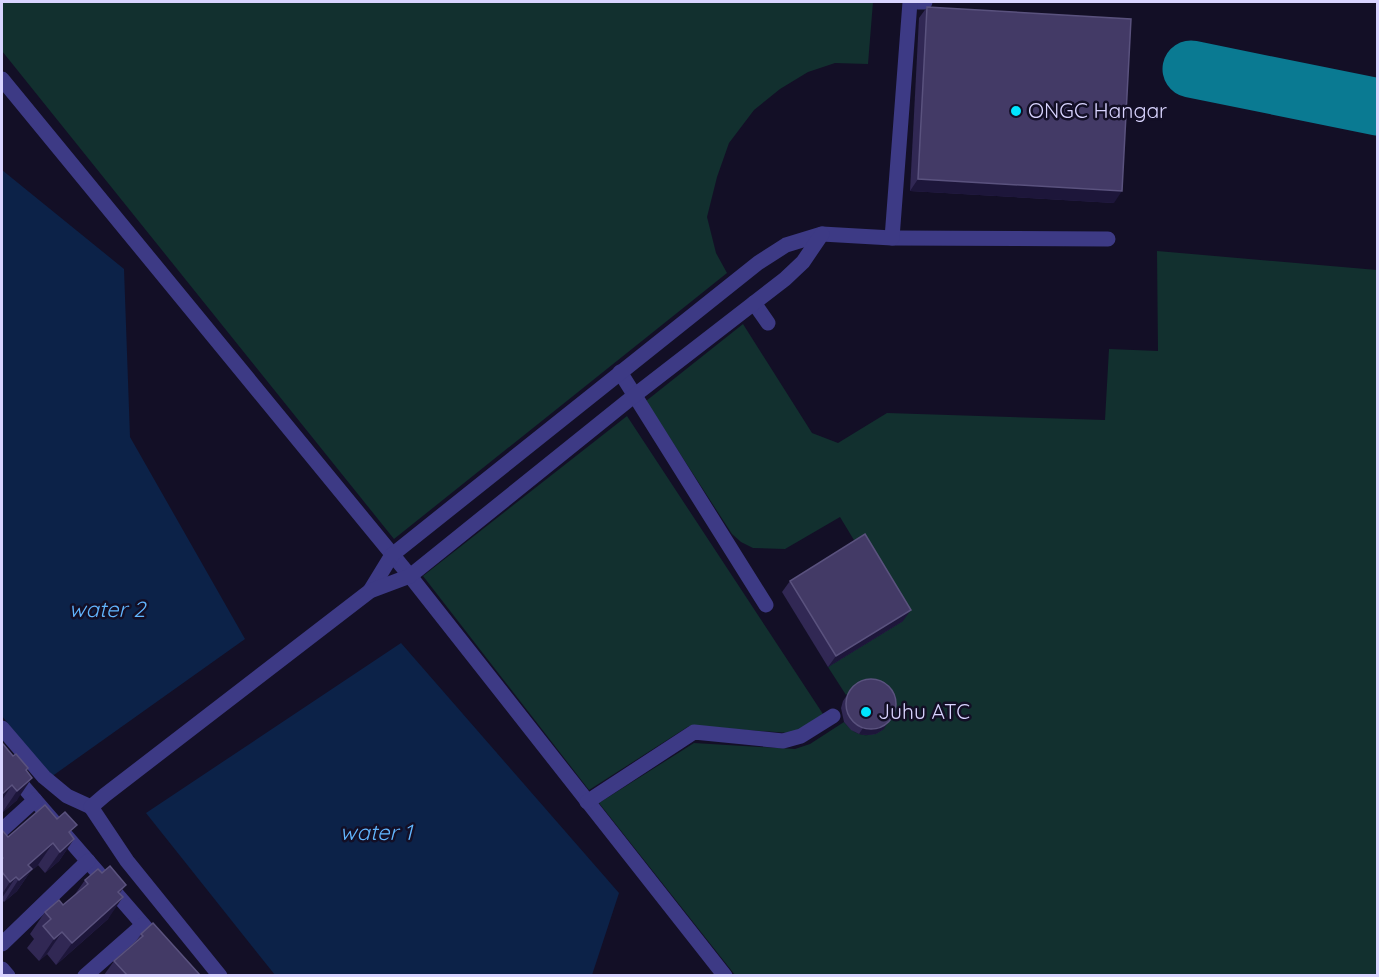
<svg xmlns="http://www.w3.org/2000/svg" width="1379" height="977" font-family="Quicksand,sans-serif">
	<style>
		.green { fill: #12302f }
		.water { fill: #0c2248 }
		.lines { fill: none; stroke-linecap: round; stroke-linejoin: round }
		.taxiway { stroke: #0a7a92; stroke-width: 57 }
		.minor { stroke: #3d3a85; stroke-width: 15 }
		.wall { fill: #312854 }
		.shaded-wall { fill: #1d163a }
		.building { fill: #433a66; stroke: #5a527e; stroke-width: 1.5 }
		.poi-dot { fill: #00e5ff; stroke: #130f26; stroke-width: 2 }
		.labels { text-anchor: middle; stroke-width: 5; stroke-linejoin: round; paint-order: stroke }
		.poi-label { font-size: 21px; fill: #d9d4ff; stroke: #130f26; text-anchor: start }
		.water-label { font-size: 22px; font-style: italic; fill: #62b6ff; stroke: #130f26 }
	</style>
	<rect width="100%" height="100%" fill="#130f26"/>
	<g class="green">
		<path d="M 2,2 L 873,2 L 868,64 L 835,63 L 808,72 L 780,89 L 754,110 L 729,143 L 717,177 L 707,217 L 716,253 L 727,273 L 394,539 L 2,51 Z"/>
		<path d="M 1157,251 L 1377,270 L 1377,975 L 735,975 L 599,803 L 694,743 L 795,749 L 810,744 L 844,722 C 856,737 868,739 884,729 L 853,689 L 846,695 L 828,667 L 903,621 L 840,517 L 785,549 L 753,548 L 741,542 L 732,534 L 646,401 L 743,324 L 812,433 L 838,443 L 887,413 L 1105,420 L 1109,349 L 1158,351 Z"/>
		<path d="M 627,416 L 823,714 L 803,727 L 790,733 L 689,726 L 589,790 L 423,576 Z"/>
	</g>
	<g class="water">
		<path d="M 2,170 L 124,269 L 130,437 L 245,639 L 51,777 L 2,716 Z"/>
		<path d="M 401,643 L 619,893 L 592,975 L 275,975 L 146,813 Z"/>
	</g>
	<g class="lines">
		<path class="taxiway" d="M 1191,69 L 1378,107"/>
		<g class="minor">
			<path d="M 918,2 L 925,2"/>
			<path d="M 2,79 L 410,576 L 725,976"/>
			<path d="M 892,238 L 1108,239"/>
			<path d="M 754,303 L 768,323"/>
			<path d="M 620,372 L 766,605"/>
			<path d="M 370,591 L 392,555 L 758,263 L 786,245 L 822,234 L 892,238 L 910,2"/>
			<path d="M 2,728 L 44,777 L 67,796 L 91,807"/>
			<path d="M 2,762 L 159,943"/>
			<path d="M 587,802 L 694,732 L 783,741 L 801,736 L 833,716"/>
			<path d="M 2,830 L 35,800"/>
			<path d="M 2,944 L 88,861"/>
			<path d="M 2,969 L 8,976"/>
			<path d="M 85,976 L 143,925"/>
			<path d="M 220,976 L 127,861 L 91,807 L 105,795 L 370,591 L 410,576 L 635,395 L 785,279 L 803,262 L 822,234"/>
		</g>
	</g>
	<g class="wall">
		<path d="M 927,7 L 1114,203 L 910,191 L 919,18 Z"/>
		<path d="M 790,581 L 903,621 L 828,667 L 782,592 Z"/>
		<path d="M 851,689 L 884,729 L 876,734 L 868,735 L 859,734 L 851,730 L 844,722 L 841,708 L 843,701 Z"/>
		<path d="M 2,745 L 26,771 L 17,800 L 2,813 Z"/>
		<path d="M 2,830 L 8,837 L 70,835 L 74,839 L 59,861 L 45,873 L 38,865 L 30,872 L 17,891 L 4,902 L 2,900 Z"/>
		<path d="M 102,873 L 126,885 L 120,893 L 108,919 L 56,965 L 47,954 L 39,961 L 27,948 L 34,939 L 30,934 L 45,912 L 63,905 L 73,897 L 85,880 Z"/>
		<path d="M 141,934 L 200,975 L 104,975 L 114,961 L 134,944 Z"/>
	</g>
	<g class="shaded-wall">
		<path d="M 918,179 L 1122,191 L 1114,203 L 910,191 Z"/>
		<path d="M 911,610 L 903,621 L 828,667 L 836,656 Z"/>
		<path d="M 888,722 L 884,729 L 876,734 L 868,735 L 859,734 L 863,728 Z"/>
		<path d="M 32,778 L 17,800 L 2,813 L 17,791 Z"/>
		<path d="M 12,785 L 2,800 L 2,794 Z"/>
		<path d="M 74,839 L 59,861 L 45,873 L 60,852 Z"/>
		<path d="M 53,843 L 38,865 L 30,872 L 17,891 L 4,902 L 28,865 Z"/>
		<path d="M 16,877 L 2,898 L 2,894 L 10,882 Z"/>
		<path d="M 123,897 L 108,919 L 56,965 L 72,943 Z"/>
		<path d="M 62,932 L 47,954 L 39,961 L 54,939 Z"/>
	</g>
	<g class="building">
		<path d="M 927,7 L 1131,19 L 1122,191 L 918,179 Z"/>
		<path d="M 865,534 L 911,610 L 836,656 L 790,581 Z"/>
		<circle cx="871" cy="704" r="25"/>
		<path d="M 3,744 L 13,756 L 16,754 L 28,768 L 26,770 L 32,778 L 17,791 L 12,785 L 2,794 L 2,745 Z"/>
		<path d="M 45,805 L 57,819 L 65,812 L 77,825 L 69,832 L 74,839 L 60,852 L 53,843 L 28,865 L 32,869 L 19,880 L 16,877 L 10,882 L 2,872 L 2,859 L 3,858 L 2,856 L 2,830 L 8,837 Z"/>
		<path d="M 110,866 L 126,885 L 118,892 L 123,897 L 72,943 L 62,932 L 54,939 L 43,926 L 51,919 L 45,912 L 59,900 L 63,905 L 88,884 L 85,880 L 98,869 L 102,873 Z"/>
		<path d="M 153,923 L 200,975 L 127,975 L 114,961 L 143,936 L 141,934 Z"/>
	</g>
	<g class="poi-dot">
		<circle cx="1016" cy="111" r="6"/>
		<circle cx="866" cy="712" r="6"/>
	</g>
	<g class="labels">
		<g class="poi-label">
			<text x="1028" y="118">ONGC Hangar</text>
			<text x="878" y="719">Juhu ATC</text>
		</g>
		<g class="water-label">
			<text x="107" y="617">water 2</text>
			<text x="376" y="840">water 1</text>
		</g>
	</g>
	<rect width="1379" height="977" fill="none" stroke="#d9d4ff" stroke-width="6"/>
</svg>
